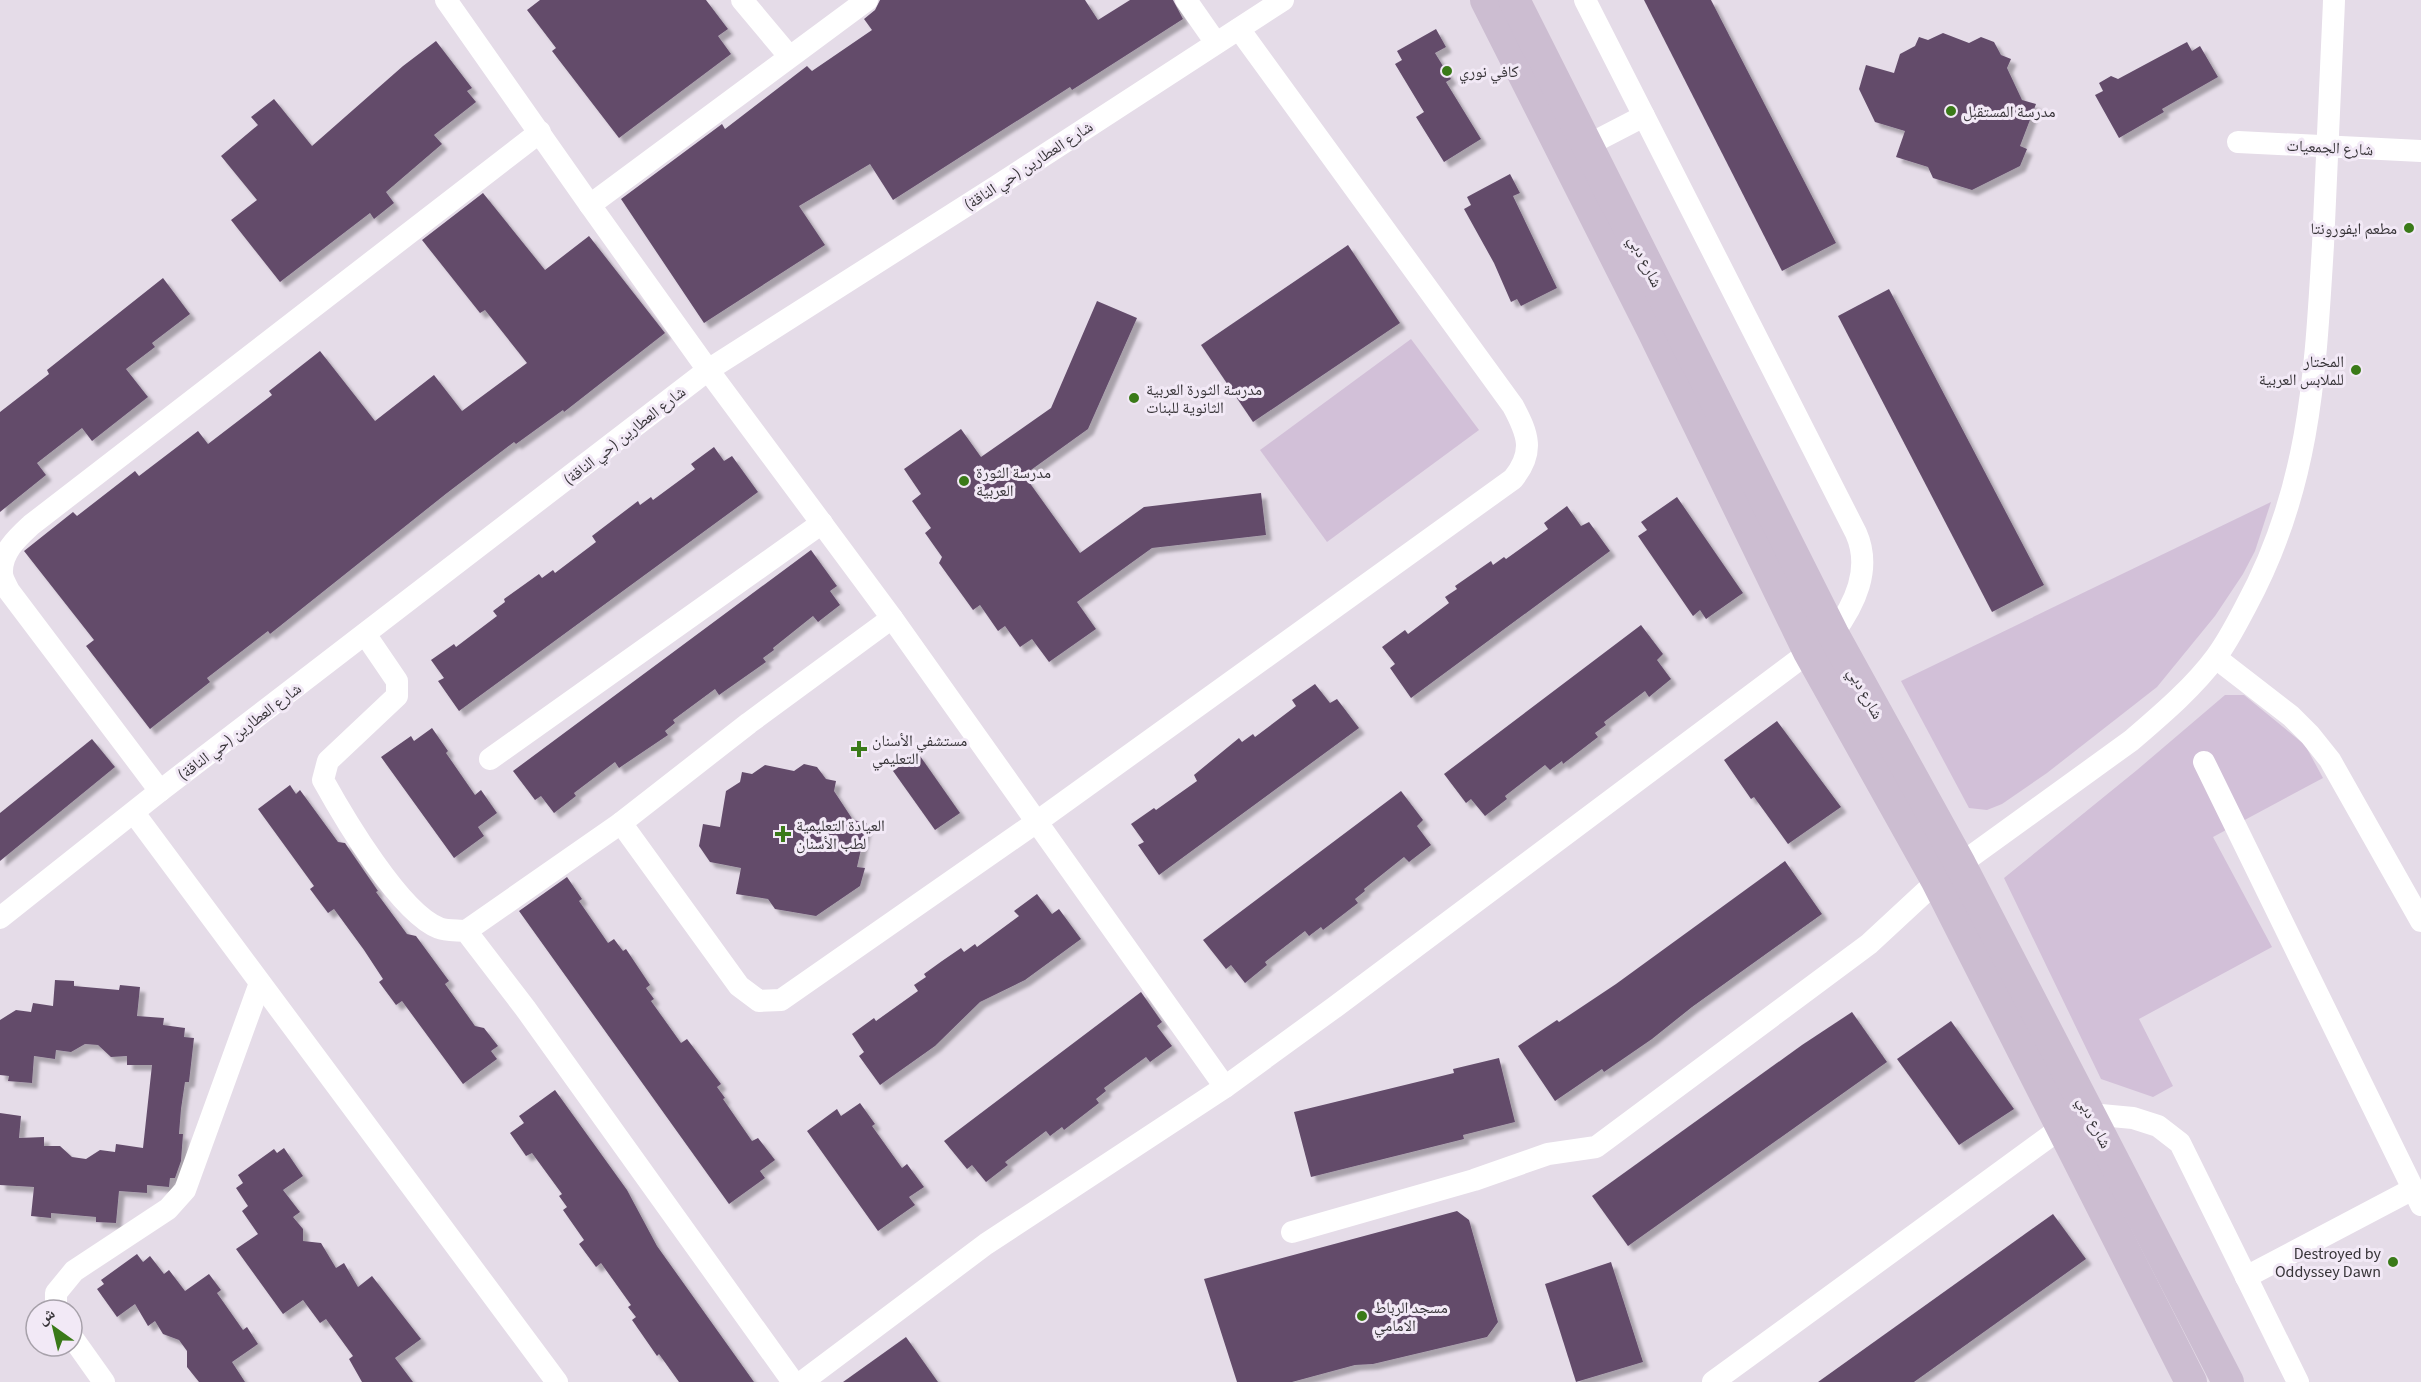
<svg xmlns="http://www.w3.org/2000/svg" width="2421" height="1382" font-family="'Source Sans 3','Noto Naskh Arabic',sans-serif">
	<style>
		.green { fill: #d2c0d8 }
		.building { fill: #634c6b; filter: url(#shadow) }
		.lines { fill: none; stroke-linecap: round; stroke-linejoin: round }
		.street { stroke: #fff; stroke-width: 22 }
		.secondary { stroke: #ccbdd1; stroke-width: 32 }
		.poi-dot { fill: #3a7a18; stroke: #f2e9f6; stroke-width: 2 }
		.labels { text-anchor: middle; stroke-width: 6; stroke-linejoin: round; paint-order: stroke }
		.poi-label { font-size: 16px; fill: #373438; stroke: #f2e9f6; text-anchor: start }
		.street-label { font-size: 16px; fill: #373438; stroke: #f2e9f6 }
	</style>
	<defs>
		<filter id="shadow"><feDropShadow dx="5.5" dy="5.5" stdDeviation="1.5" flood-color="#0004"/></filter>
	</defs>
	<rect width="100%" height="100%" fill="#e5dce8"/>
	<g class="green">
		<path d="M 1411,339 L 1479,430 L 1327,542 L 1260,450 Z"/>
		<path d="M 2271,502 L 2255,551 L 2243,574 L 2215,616 L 2157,687 L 2047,773 L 2002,804 L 1987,810 L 1969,808 L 1901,681 Z"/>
		<path d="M 2225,695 L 2244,695 L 2305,745 L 2323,778 L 2213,837 L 2272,947 L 2139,1019 L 2173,1086 L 2153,1097 L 2101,1079 L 2004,878 L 2137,770 Z"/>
	</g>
	<g class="building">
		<path d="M 540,0 L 706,0 L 728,29 L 718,36 L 731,54 L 619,138 L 552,51 L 556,48 L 527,10 Z"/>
		<path d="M 880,0 L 1085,0 L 1098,20 L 1130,0 L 1173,0 L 1183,19 L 1072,90 L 1070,87 L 893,200 L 870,164 L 799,206 L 825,245 L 704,323 L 621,199 L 722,124 L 725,129 L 807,66 L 812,71 L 872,30 L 864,19 L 875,10 Z"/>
		<path d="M 1644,0 L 1711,0 L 1836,243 L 1782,271 Z"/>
		<path d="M 1436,29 L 1446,47 L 1435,53 L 1451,79 L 1446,82 L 1481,139 L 1444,162 L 1416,117 L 1424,112 L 1395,64 L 1402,60 L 1397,51 Z"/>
		<path d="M 1943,33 L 1969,43 L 1981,37 L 1994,42 L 2001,55 L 2011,59 L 2007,68 L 2022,100 L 2036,104 L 2020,146 L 2027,149 L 2020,166 L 1972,190 L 1933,178 L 1928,167 L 1896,157 L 1905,131 L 1875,122 L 1859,89 L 1866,65 L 1894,73 L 1900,54 L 1915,46 L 1919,37 L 1928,40 Z"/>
		<path d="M 436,41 L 472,88 L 467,91 L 476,102 L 434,135 L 442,144 L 386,192 L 394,203 L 374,219 L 370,213 L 280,282 L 231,220 L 257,200 L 221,156 L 258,125 L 251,117 L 274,99 L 312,146 L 403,66 Z"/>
		<path d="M 2187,42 L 2192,51 L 2200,46 L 2218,77 L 2162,109 L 2164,112 L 2119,138 L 2095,95 L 2103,91 L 2099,83 L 2111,76 L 2118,79 Z"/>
		<path d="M 1510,174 L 1520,193 L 1513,196 L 1557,288 L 1521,306 L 1517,299 L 1511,302 L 1494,263 L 1464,209 L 1471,205 L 1467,197 Z"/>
		<path d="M 483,193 L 545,270 L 589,236 L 665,333 L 564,412 L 563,410 L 516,444 L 514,442 L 447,493 L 270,634 L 268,631 L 207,678 L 210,682 L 150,729 L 86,646 L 94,640 L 24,551 L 73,512 L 77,516 L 135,471 L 139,476 L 198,431 L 208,444 L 272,395 L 269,391 L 320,351 L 375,421 L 434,375 L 462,411 L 527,363 L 485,310 L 480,313 L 422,240 Z"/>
		<path d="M 1348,245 L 1400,323 L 1253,422 L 1201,345 Z"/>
		<path d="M 163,278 L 190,314 L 152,343 L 155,347 L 126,369 L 148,397 L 92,441 L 82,428 L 37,463 L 46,475 L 0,512 L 0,412 L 49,374 L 47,370 Z"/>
		<path d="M 1889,289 L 2044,585 L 1992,612 L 1838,316 Z"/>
		<path d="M 1097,301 L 1137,318 L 1088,429 L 1024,475 L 1080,553 L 1144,507 L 1261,493 L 1266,535 L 1152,548 L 1077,602 L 1096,629 L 1049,662 L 1032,639 L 1020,647 L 1005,626 L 998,631 L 980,605 L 973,610 L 939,563 L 942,557 L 925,533 L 931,528 L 912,501 L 921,494 L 904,469 L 961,429 L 981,457 L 1051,408 Z"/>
		<path d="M 714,447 L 724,461 L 732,456 L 758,492 L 459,711 L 438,681 L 444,678 L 431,660 L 454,644 L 456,647 L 497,616 L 493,611 L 505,602 L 504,599 L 539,574 L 542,578 L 553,570 L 555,573 L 596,542 L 592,536 L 638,501 L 640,505 L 651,497 L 653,500 L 695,469 L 691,464 Z"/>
		<path d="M 1677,497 L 1743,593 L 1706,619 L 1700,610 L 1693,616 L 1638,536 L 1647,530 L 1641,522 Z"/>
		<path d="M 1567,506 L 1581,526 L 1589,522 L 1610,551 L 1411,698 L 1390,668 L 1395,664 L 1382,647 L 1405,630 L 1408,634 L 1449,603 L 1445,597 L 1457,589 L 1455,586 L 1491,561 L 1493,565 L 1504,557 L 1506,559 L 1548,529 L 1544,523 Z"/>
		<path d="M 811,550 L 837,586 L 830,591 L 840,605 L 818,622 L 813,616 L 773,648 L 774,650 L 763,658 L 766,662 L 719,695 L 715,689 L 673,720 L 675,723 L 665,731 L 668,735 L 619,768 L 615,762 L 574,793 L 576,796 L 554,813 L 541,796 L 535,800 L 513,771 Z"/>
		<path d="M 1641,625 L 1663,654 L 1657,660 L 1671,679 L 1649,697 L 1645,691 L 1604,722 L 1606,725 L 1595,733 L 1598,737 L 1563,764 L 1562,761 L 1550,770 L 1545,765 L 1505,796 L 1507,799 L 1485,816 L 1471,799 L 1466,803 L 1444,774 Z"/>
		<path d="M 1315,684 L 1330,703 L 1337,699 L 1359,728 L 1159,875 L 1138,845 L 1144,842 L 1131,824 L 1154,808 L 1156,810 L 1197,781 L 1194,775 L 1239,738 L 1242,742 L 1253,734 L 1255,737 L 1296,706 L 1292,700 Z"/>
		<path d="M 1777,721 L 1841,807 L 1788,844 L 1754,797 L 1751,799 L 1724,760 Z"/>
		<path d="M 432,728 L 448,751 L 446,753 L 475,795 L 481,790 L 497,813 L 478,827 L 484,836 L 454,858 L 381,757 L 411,736 L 414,741 Z"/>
		<path d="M 92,739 L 115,767 L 0,861 L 0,813 Z"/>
		<path d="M 918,753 L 960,813 L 935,830 L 893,771 Z"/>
		<path d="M 804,764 L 817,767 L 826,779 L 836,781 L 834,791 L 853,820 L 867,823 L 857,867 L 865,868 L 860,886 L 816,916 L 775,909 L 768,899 L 736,894 L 741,868 L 710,862 L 699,846 L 703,824 L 720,827 L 726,791 L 740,782 L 742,772 L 752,774 L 765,765 L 794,771 Z"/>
		<path d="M 290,785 L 296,794 L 300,790 L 338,842 L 345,843 L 378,891 L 376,892 L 407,934 L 416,936 L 449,981 L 445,984 L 475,1026 L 484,1028 L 498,1046 L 491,1051 L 497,1059 L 463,1084 L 402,1001 L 396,1005 L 379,982 L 383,979 L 364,950 L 334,909 L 328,913 L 310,889 L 314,886 L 258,809 Z"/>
		<path d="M 1401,791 L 1423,820 L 1417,826 L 1431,845 L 1409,862 L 1404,857 L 1364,889 L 1365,891 L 1355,899 L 1358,903 L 1323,930 L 1321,927 L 1309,936 L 1305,931 L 1265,962 L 1267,965 L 1245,983 L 1231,965 L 1226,969 L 1203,940 Z"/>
		<path d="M 1785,861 L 1822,914 L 1692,1007 L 1652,1039 L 1604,1072 L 1602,1069 L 1555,1101 L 1518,1046 L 1557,1020 L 1559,1022 L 1616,984 Z"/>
		<path d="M 567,877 L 582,899 L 579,901 L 608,943 L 614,939 L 623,951 L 626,949 L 650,985 L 646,988 L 654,999 L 651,1001 L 681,1043 L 687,1039 L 721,1084 L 717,1087 L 725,1098 L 723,1099 L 752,1141 L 758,1138 L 775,1160 L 760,1171 L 765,1178 L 729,1204 L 519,911 Z"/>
		<path d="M 1037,894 L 1052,914 L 1059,909 L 1081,939 L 1025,980 L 980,1002 L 935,1046 L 880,1085 L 859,1056 L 864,1052 L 852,1034 L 874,1018 L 876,1021 L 918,991 L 914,985 L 926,977 L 924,974 L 942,961 L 961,948 L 964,952 L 975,944 L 977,947 L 1019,916 L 1014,911 Z"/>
		<path d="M 55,980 L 74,981 L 74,986 L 119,990 L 120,985 L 140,987 L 137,1016 L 164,1018 L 163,1025 L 185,1028 L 184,1037 L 194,1038 L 189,1082 L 185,1082 L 181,1109 L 179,1134 L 183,1134 L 181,1161 L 175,1178 L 170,1178 L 169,1187 L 147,1185 L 147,1193 L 119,1191 L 116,1223 L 96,1222 L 96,1217 L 51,1213 L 51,1218 L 31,1216 L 34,1187 L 0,1185 L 0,1113 L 21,1116 L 19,1138 L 44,1137 L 44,1146 L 60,1146 L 72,1157 L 86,1159 L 100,1150 L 115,1152 L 116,1144 L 143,1148 L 152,1065 L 127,1065 L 127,1056 L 111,1057 L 98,1045 L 85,1044 L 71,1052 L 56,1050 L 55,1059 L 34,1056 L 32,1083 L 8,1081 L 9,1076 L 0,1075 L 0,1020 L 16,1010 L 31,1012 L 33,1003 L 53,1006 Z"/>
		<path d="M 1141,992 L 1162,1022 L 1157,1026 L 1172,1046 L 1150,1062 L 1146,1057 L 1104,1088 L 1106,1091 L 1096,1099 L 1099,1103 L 1064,1130 L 1062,1127 L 1050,1136 L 1046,1131 L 1005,1162 L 1008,1165 L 986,1182 L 972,1165 L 967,1169 L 944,1141 Z"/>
		<path d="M 1852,1012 L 1887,1062 L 1628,1246 L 1592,1196 L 1802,1045 Z"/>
		<path d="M 1951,1021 L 2014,1109 L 1959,1145 L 1897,1059 Z"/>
		<path d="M 1499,1058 L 1515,1122 L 1463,1135 L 1464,1139 L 1311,1177 L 1294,1112 L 1454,1073 L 1453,1069 Z"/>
		<path d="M 555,1090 L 627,1190 L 657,1246 L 754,1382 L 679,1382 L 659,1354 L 657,1356 L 632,1320 L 636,1317 L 628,1307 L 631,1305 L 601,1263 L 596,1267 L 579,1244 L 584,1240 L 563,1210 L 567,1207 L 559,1196 L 562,1194 L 532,1153 L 526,1156 L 510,1133 L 524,1123 L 519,1116 Z"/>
		<path d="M 860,1103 L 875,1124 L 872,1126 L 902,1168 L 907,1164 L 924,1187 L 909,1197 L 915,1205 L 878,1231 L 807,1131 L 837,1109 L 841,1116 Z"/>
		<path d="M 284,1148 L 303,1176 L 283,1190 L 300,1212 L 293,1217 L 303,1229 L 303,1241 L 321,1243 L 336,1268 L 344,1263 L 358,1287 L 372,1276 L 421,1339 L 395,1358 L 413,1382 L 362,1382 L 349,1359 L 353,1356 L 326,1319 L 320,1323 L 303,1300 L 283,1314 L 236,1249 L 258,1234 L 242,1211 L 248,1206 L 236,1188 L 243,1183 L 238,1175 L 274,1149 L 277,1153 Z"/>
		<path d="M 1457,1211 L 1469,1220 L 1498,1322 L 1487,1337 L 1373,1364 L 1355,1365 L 1292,1382 L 1237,1382 L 1204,1279 Z"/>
		<path d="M 2053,1214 L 2086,1259 L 1914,1382 L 1818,1382 Z"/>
		<path d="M 137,1254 L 143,1262 L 150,1256 L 164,1274 L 169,1270 L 185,1291 L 209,1274 L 221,1290 L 217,1293 L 243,1330 L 247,1327 L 258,1344 L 232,1362 L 245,1382 L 199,1382 L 187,1367 L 187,1351 L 179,1340 L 163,1334 L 155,1321 L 148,1326 L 135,1304 L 117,1317 L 97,1289 L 104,1284 L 101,1280 Z"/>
		<path d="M 1611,1262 L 1643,1362 L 1576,1382 L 1545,1284 Z"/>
		<path d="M 906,1337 L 938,1382 L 843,1382 Z"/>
	</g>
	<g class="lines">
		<g class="street">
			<path d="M 446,0 L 590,205 L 708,370 L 892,618 L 1225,1087"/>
			<path d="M 742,0 L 789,56"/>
			<path d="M 1186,0 L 1216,43"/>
			<path d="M 2238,142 L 2421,151"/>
			<path d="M 1588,145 L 1644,116"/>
			<path d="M 590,205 L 867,0"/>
			<path d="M 365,634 L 397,681 L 397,696 L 328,761 L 323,780 C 344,818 400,913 439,928 C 446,931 458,930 466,931 L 525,1008 L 793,1382"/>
			<path d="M 2216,658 L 2291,716 L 2310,735 L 2330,760 L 2421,921"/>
			<path d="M 490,759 L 822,523"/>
			<path d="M 2204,762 L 2421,1205"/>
			<path d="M 160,791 L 9,591 C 7,586 2,579 2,573 C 1,552 18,537 31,525 L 540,132"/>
			<path d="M 134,813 L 557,1382"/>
			<path d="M 621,823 L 739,986 L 759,1001 L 781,1000 L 1038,821 L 1513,479 C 1535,452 1528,434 1513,406 L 1239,29"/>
			<path d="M 0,918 L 160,791 L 708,370 L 997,186 L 1283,0"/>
			<path d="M 466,931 L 621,823 L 749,723 L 892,618"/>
			<path d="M 1292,1232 L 1474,1180 L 1548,1154 L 1596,1147 L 1869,944 L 1937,881 L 2132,740 C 2161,715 2193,688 2216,657 C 2228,641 2237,623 2246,606 C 2310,488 2315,376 2323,245 C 2327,164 2331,82 2334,0"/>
			<path d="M 2246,1277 L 2413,1189"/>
			<path d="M 56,1310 L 56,1293 L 74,1271 L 168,1209 L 185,1190 L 260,983"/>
			<path d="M 72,1337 L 104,1382"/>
			<path d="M 802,1382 L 986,1244 L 1225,1087 L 1335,1007 L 1833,634 C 1855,604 1872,569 1856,533 L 1585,0"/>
			<path d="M 1713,1382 L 2061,1128 L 2090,1114 L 2133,1118 L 2158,1126 L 2180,1143 L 2298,1382"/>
		</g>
		<g class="secondary">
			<path d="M 1486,0 L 1653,331 L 1809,652 L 1937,881 L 2191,1382"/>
			<path d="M 1514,0 L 1833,634 L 1960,864 L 2228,1382"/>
		</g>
	</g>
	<g class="poi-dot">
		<circle cx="1447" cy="71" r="6"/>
		<circle cx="1951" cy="111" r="6"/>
		<circle cx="2409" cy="228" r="6"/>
		<circle cx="2356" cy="370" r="6"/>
		<circle cx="1134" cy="398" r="6"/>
		<circle cx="964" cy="481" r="6"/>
		<path d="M856 740h6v6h6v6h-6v6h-6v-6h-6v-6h6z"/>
		<path d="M780 825h6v6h6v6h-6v6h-6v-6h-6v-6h6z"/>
		<circle cx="2393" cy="1262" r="6"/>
		<circle cx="1362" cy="1316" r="6"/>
	</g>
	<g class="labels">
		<g class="poi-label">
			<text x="1459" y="77">كافي نوري</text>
			<text x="1963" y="117">مدرسة المستقبل</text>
			<text x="2397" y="234" text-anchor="end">مطعم ايفورونتا</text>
			<text x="2344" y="367" text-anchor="end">المختار<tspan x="2344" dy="18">للملابس العربية</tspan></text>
			<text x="1146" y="395">مدرسة الثورة العربية<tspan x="1146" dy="18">الثانوية للبنات</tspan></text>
			<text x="976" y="478">مدرسة الثورة<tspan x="976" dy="18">العربية</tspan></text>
			<text x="872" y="746">مستشفي الأسنان<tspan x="872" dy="18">التعليمي</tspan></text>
			<text x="796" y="831">العيادة التعليمية<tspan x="796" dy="18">لطب الأسنان</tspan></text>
			<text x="2381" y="1259" text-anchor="end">Destroyed by<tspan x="2381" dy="18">Oddyssey Dawn</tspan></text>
			<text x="1374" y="1313">مسجد الرباط<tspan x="1374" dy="18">الامامي</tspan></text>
		</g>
		<g class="street-label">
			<text transform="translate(2330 147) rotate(3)" y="6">شارع الجمعيات</text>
			<text transform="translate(1028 165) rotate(-33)" y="6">شارع العطارين (حي الناقة)</text>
			<text transform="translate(1646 261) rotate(63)" y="6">شارع دبي</text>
			<text transform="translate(624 435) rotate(-38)" y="6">شارع العطارين (حي الناقة)</text>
			<text transform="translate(1866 693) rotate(61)" y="6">شارع دبي</text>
			<text transform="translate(239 731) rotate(-37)" y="6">شارع العطارين (حي الناقة)</text>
			<text transform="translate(2095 1122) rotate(63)" y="6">شارع دبي</text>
		</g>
	</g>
	<g transform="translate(54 1328) rotate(326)"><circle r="28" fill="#f2e9f6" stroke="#a7a1aa" stroke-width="1.5"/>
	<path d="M0-4.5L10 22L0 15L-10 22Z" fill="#3a7a18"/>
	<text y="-9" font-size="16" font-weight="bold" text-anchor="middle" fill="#373438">ش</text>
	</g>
</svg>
